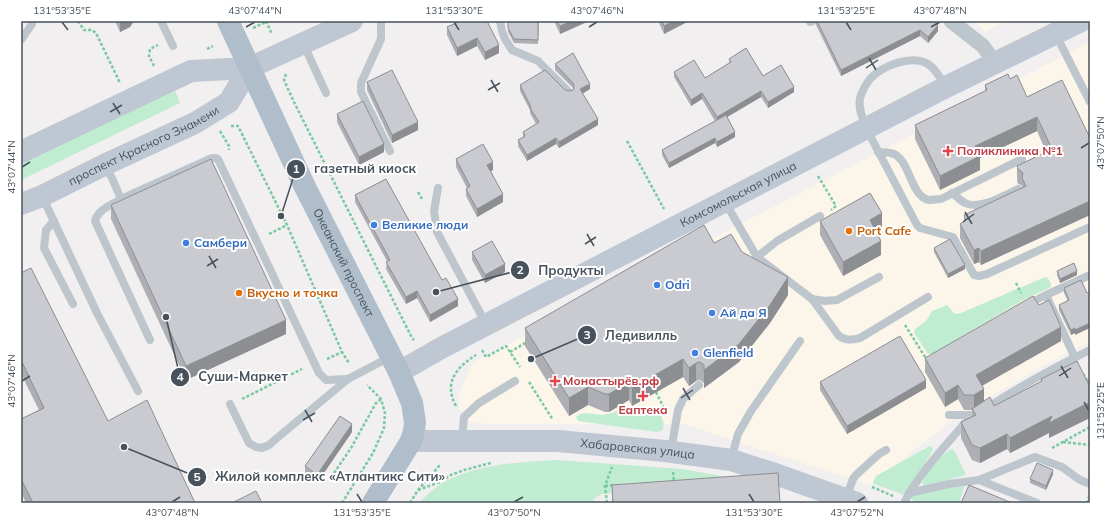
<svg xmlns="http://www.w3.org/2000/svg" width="1111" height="524" font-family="Mulish,sans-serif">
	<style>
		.commercial { fill: #fbf6e9 }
		.green { fill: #c0edd1 }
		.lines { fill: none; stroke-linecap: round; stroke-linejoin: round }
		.path { stroke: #79c9a2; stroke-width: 2.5; stroke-dasharray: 3 2; stroke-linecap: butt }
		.service { stroke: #bec6cd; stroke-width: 8 }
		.minor { stroke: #bec6cd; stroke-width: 15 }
		.secondary { stroke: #bec7d2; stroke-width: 22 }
		.primary { stroke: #b0becc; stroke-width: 22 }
		.wall { fill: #adafb4 }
		.shaded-wall { fill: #8d8e92 }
		.building { fill: #c9cbd1; stroke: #8d8e92 }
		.ticks { fill: none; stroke: #48525c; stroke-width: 1.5 }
		.health-dot { fill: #e0444e; stroke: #fff; stroke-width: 1.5 }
		.shop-dot { fill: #3f7fe0; stroke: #fff; stroke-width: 1.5 }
		.food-dot { fill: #e8710a; stroke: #fff; stroke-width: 1.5 }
		.labels { text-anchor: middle; stroke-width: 4; stroke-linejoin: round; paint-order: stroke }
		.street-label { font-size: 12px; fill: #48525c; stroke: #fff }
		.health-label { font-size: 12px; font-weight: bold; fill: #be3a42; stroke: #fff; text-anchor: start }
		.shop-label { font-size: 12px; font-weight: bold; fill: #366cbe; stroke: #fff; text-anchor: start }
		.food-label { font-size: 12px; font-weight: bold; fill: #c56008; stroke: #fff; text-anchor: start }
		.leader { fill: none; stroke: #48525c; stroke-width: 1.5 }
		.callout-dot { fill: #48525c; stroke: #fff; stroke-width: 1.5 }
		.mark-label { font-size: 12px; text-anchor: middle; font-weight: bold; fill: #fff }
		.callout-label { font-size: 13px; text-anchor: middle; font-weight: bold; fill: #48525c; stroke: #fff; stroke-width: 4; stroke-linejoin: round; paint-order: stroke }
		.neatline { fill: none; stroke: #48525c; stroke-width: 1.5 }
		.ticks-label { font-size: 10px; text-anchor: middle; fill: #48525c }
	</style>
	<rect width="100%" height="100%" fill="#f1efef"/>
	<g class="commercial">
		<path d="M 975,21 L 1006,21 L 984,32 Z"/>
		<path d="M 1090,42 L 1090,342 L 1039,368 L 954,419 L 870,485 L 683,424 L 485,424 L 470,422 L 459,409 L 459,393 L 473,363 Z"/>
	</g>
	<g class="green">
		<path d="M 175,91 L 180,103 L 21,180 L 21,163 Z"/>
		<path d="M 1045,277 L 1048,278 L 1051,284 L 1051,287 L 1023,300 L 932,354 L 928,354 L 914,333 L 915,329 L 926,321 L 932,311 L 947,305 L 955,314 L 961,313 Z"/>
		<path d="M 645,407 L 650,416 L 658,413 C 664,418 664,423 663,430 L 657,432 L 578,421 L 576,417 L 580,414 L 586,413 L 602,415 L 612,413 L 621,409 L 630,411 L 644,407 Z"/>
		<path d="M 930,446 L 932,447 L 933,450 L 905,495 L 874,484 L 873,483 L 876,476 Z"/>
		<path d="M 951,449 L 954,450 L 965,473 L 965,475 L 927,486 L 924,486 L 922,483 C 926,468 939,458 951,449 Z"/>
		<path d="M 557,460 L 682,469 L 754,482 L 750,488 L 601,494 L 593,500 L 592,503 L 420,503 C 424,497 428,494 433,490 C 437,487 441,483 446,481 C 478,464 521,462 557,460 Z"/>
		<path d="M 962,486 L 964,487 L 959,503 L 919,503 L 912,500 L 911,498 L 912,496 L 916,494 Z"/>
	</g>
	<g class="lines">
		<g class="path">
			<path d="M 78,21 L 84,30 L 92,30 L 96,33 L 120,83"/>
			<path d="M 266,21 L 272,34"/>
			<path d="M 253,28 L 266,22"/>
			<path d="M 207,49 L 213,46"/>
			<path d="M 154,66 L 149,56 L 150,49 L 158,45"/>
			<path d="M 286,74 L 284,80 L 294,102 L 412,338 L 414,340"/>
			<path d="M 231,126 L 238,126 L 287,225 L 342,352 L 349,363"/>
			<path d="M 220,131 L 229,146 L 229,150"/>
			<path d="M 627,141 L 664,209"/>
			<path d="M 818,176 L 836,206 L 831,210"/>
			<path d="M 418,192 L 422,199"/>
			<path d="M 269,234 L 287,225"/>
			<path d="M 1016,283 L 1021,293"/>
			<path d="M 905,325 L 927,360"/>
			<path d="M 482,350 L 486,357 L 506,346 L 520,367"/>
			<path d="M 510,352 L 527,342"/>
			<path d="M 327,359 L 342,352"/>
			<path d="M 1083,374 L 1090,385"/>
			<path d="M 529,382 L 553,420"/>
			<path d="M 656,392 L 664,408"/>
			<path d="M 242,399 L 302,369"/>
			<path d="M 456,406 C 443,382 457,367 476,355"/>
			<path d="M 1063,442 L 1090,445"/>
			<path d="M 1052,448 L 1090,427"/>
			<path d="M 673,472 L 674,482"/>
			<path d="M 334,473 L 351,448 L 376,403 L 381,399"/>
			<path d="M 605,486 L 615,485"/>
			<path d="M 872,487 L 893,496"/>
			<path d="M 418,490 L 440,482 L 451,475 L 464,470 L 491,463"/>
			<path d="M 342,503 L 373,453 L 384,428 L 385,413 L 381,399 L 367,385"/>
			<path d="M 410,503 L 418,490 L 440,465"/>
			<path d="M 607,503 L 605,486 L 612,467"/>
			<path d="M 1088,503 L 1088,497"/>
		</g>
		<g class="service">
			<path d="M 161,21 L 173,46"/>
			<path d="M 381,21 L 381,39 L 361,83 L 361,92 L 390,151"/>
			<path d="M 500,21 L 502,31 L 505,39 L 512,50 L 538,61 L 569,92"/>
			<path d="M 810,22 L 813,21"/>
			<path d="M 1056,35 L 1090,102"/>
			<path d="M 21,40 L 32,24 L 32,21"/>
			<path d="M 303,43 L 326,93"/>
			<path d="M 945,86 C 941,79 936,69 928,64 C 911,54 882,66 870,79 C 865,85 862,92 860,98 C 858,109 863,119 866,128 L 917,225 L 920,228 L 953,237 L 974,275 L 979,276 L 987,274 L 1090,227"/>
			<path d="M 878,152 C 883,152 889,152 894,154 C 910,161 911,197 929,200 C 933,200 937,199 941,199 L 1022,159"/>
			<path d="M 104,165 L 112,178 L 121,199 C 112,205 98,209 95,221 L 150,340"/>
			<path d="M 438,188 L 434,211 L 437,232 L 486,324"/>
			<path d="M 952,193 C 956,196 961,201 965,203 C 980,210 1004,196 1018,189"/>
			<path d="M 42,196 L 97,313 L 138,391"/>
			<path d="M 121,199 L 212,158 L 216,158 L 218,159 L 319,373 L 326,380 L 348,379"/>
			<path d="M 725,202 L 757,257 L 812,299 L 839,336 C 847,341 851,340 860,338 L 928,297"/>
			<path d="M 54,221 L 46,230 L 44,248 L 73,304"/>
			<path d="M 757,257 L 777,241 L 820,216"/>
			<path d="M 1046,295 L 1090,275"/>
			<path d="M 812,299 L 825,301 L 837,300 L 879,277"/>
			<path d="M 1026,305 L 1046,295 L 1075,358"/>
			<path d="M 230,404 L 249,443 L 256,447 L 262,448 L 269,445 L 277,438 L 348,379 L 390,357"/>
			<path d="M 985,409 C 1018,388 1054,367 1090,350"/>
			<path d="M 949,415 L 976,415"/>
			<path d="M 462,440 L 464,417 L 479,403 L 515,381"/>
			<path d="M 671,451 L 678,410 L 683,399 L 699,385"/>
			<path d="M 731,460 L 738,434 L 751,411 L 800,341"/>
			<path d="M 979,480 L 1037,503"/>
			<path d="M 909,493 L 949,484 L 979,480 L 1035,457 L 1062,467 L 1080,480 L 1090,484"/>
			<path d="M 846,498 L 853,479 L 856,475 L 879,454 L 886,450"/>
			<path d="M 904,503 C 919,473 943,449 964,424 L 969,420"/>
		</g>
		<path class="minor" d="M 951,21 L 983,46 L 995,63"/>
		<g class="secondary">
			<path d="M 21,152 L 191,71 L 249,68 L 352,21"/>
			<path id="s1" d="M 21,204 L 42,196 L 104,165 L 195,123 L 229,102 L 249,68"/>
			<path id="s2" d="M 399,372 L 443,347 L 946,87 L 1081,21"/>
			<path id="s3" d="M 411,441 L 558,441 L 665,451 L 731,460 L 778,475 L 857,503"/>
		</g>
		<path class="primary" id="s4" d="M 228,21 L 305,187 L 399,372 L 412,403 L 415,422 L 414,431 L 411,441 L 373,503"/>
	</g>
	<g class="wall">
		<path d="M 115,21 L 134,21 L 130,27 L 120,32 Z"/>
		<path d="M 461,21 L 499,53 L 485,60 L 477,46 L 457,56 L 447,35 L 447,27 Z"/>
		<path d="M 508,21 L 539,21 L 538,44 L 514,43 L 508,32 Z"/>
		<path d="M 554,21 L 589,21 L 560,34 Z"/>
		<path d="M 658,21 L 687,21 L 687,22 L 664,34 Z"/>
		<path d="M 816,21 L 933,21 L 938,31 L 928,43 L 920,36 L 841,76 L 816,25 Z"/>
		<path d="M 729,59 L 794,92 L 768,108 L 761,97 L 727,117 L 735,137 L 717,147 L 715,143 L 669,168 L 662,155 L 662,150 L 715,121 L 702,99 L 691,106 L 674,77 L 674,72 L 705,78 L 729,63 Z"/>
		<path d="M 555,64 L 590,89 L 582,94 L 598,125 L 559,148 L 556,144 L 527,161 L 518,146 L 518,140 L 523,137 L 523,132 L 536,124 L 530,113 L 530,110 L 520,91 L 520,85 L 565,90 L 570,91 L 573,90 L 573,88 L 555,70 Z"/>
		<path d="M 1010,79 L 1027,97 L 1090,138 L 1090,215 L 981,265 L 979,262 L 974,264 L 960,238 L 960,224 L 964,221 L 964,215 L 1022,188 L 1022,186 L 1021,185 L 1018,184 L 1017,180 L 1017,166 L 1046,152 L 1037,131 L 980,158 L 980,170 L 940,190 L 915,139 L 915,125 L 985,91 L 985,85 Z"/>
		<path d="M 367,82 L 418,130 L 392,143 L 367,90 Z"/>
		<path d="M 337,114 L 384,152 L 359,165 L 337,122 Z"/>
		<path d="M 456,159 L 493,170 L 491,171 L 503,202 L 477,217 L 466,196 L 466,189 L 467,188 L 456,167 Z"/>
		<path d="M 355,195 L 442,280 L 458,306 L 430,322 L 417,298 L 406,304 L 386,269 L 387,261 L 355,202 Z"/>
		<path d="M 111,205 L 286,334 L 186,380 L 111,219 Z"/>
		<path d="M 820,221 L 882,227 L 876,231 L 881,255 L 843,276 L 820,235 Z"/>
		<path d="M 714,243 L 742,252 L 788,295 L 770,323 L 739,362 L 704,388 L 704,383 L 700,380 L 696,381 L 689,386 L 683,377 L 632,406 L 629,400 L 609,412 L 605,412 L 588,405 L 569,416 L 525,346 L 525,328 Z"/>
		<path d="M 934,248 L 965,269 L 948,278 L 934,252 Z"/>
		<path d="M 472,252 L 505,272 L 485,283 L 472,260 Z"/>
		<path d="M 1057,271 L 1077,275 L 1060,283 L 1057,275 Z"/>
		<path d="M 21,273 L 108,421 L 195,503 L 26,503 L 21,492 L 21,419 L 39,410 L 21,374 Z"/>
		<path d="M 1081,280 L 1075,335 L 1075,333 L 1071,335 L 1059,310 L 1059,305 L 1068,301 L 1064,293 L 1064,288 Z"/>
		<path d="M 1039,305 L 1061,341 L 982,386 L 984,401 L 994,406 L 1041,382 L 1041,379 L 1077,361 L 1049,438 L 1049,433 L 1010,453 L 1007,449 L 980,463 L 972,460 L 961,438 L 961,422 L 972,417 L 972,410 L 964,410 L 958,399 L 945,407 L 925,372 L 925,358 Z"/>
		<path d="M 820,382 L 926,388 L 847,434 L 820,390 Z"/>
		<path d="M 352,432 L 317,483 L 305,474 L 305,466 Z"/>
		<path d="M 1053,474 L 1046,490 L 1030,483 L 1030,479 Z"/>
		<path d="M 612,485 L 780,503 L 612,503 Z"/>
	</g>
	<g class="shaded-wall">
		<path d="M 92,21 L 97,21 L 92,23 Z"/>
		<path d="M 120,21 L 134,21 L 130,27 L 120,32 Z"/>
		<path d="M 572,21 L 589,21 L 560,34 L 560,26 Z"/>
		<path d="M 674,21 L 687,21 L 687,22 L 664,34 L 664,26 Z"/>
		<path d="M 938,25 L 938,31 L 928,43 L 928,37 Z"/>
		<path d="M 920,30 L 920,36 L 841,76 L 841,70 Z"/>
		<path d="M 477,38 L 477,46 L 457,56 L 457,48 Z"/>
		<path d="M 499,45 L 499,53 L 485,60 L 485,52 Z"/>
		<path d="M 590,84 L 590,89 L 580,95 L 580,89 Z"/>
		<path d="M 794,87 L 794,92 L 768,108 L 768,102 Z"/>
		<path d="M 761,91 L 761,97 L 717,123 L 717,117 Z"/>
		<path d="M 702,93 L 702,99 L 691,106 L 691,100 Z"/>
		<path d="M 1037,117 L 1037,131 L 980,158 L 980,170 L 940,190 L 940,176 L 975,146 Z"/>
		<path d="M 598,119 L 598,125 L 559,148 L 559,142 Z"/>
		<path d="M 418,122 L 418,130 L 392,143 L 392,135 Z"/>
		<path d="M 735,132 L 735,137 L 717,147 L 717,142 Z"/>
		<path d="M 556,138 L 556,144 L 527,161 L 527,155 Z"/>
		<path d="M 715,138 L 715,143 L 669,168 L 669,163 Z"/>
		<path d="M 384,144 L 384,152 L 359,165 L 359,157 Z"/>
		<path d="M 493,162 L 493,170 L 487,173 L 487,165 Z"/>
		<path d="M 503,194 L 503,202 L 477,217 L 477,209 Z"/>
		<path d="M 1090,201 L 1090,215 L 981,265 L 981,251 Z"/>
		<path d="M 882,213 L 882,227 L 870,234 L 870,220 Z"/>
		<path d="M 881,241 L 881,255 L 843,276 L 843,262 Z"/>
		<path d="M 979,248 L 979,262 L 974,264 L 974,250 Z"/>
		<path d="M 505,264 L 505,272 L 485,283 L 485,275 Z"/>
		<path d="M 965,265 L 965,269 L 948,278 L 948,274 Z"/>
		<path d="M 1077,271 L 1077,275 L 1060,283 L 1060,279 Z"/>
		<path d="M 788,277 L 788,295 L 770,323 L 739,362 L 704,388 L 704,370 Z"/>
		<path d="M 417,291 L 417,298 L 406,304 L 406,297 Z"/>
		<path d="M 458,299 L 458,306 L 430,322 L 430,315 Z"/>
		<path d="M 286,320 L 286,334 L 186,380 L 186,366 Z"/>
		<path d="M 1090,323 L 1090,328 L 1075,335 L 1075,330 Z"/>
		<path d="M 1061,327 L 1061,341 L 976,389 L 976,375 Z"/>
		<path d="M 1075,328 L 1075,333 L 1071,335 L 1071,330 Z"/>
		<path d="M 683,359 L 683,377 L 632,406 L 632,388 Z"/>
		<path d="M 696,363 L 696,381 L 689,386 L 689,368 Z"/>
		<path d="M 926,380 L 926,388 L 847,434 L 847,426 Z"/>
		<path d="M 629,382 L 629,400 L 609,412 L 609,394 Z"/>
		<path d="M 958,385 L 958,399 L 945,407 L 945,393 Z"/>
		<path d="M 588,387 L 588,405 L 569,416 L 569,398 Z"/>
		<path d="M 984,389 L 984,403 L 974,410 L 974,395 Z"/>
		<path d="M 1090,402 L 1090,418 L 1049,438 L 1049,433 L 1010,453 L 1010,438 L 1052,416 Z"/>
		<path d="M 352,424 L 352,432 L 317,483 L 317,475 Z"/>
		<path d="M 1007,434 L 1007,449 L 980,463 L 980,448 Z"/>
		<path d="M 1053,470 L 1053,474 L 1046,490 L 1046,486 Z"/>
	</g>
	<g class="building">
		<path d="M 461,21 L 487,21 L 499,45 L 485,52 L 477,38 L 457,48 L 447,27 Z"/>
		<path d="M 508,21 L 538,21 L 538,40 L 514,39 L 508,28 Z"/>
		<path d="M 557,21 L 572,21 L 560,26 Z"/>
		<path d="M 662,21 L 674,21 L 664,26 Z"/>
		<path d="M 817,21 L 933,21 L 938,25 L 928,37 L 920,30 L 841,70 Z"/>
		<path d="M 746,48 L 763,76 L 781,65 L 794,87 L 768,102 L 761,91 L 717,117 L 702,93 L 691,100 L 674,72 L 694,60 L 705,78 L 731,62 L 729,59 Z"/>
		<path d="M 573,53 L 590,84 L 580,89 L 598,119 L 559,142 L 556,138 L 527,155 L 518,140 L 525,136 L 523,132 L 539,122 L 530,108 L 531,107 L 520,85 L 545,70 L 565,90 L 570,91 L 573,90 L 574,87 L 573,83 L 555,64 Z"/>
		<path d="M 392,70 L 418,122 L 392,135 L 367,82 Z"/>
		<path d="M 1008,74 L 1010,79 L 1017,75 L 1027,97 L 1062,80 L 1090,138 L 1090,201 L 981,251 L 979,248 L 974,250 L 960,224 L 966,220 L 964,215 L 1026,186 L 1022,178 L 1023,173 L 1021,171 L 1018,169 L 1017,166 L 1052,149 L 1037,117 L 975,146 L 980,156 L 940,176 L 915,125 L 987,90 L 985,85 Z"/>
		<path d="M 363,101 L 384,144 L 359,157 L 337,114 Z"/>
		<path d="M 726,115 L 735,132 L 717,142 L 715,138 L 669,163 L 662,150 Z"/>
		<path d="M 483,144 L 493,162 L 487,165 L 503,194 L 477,209 L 466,189 L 470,186 L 456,159 Z"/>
		<path d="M 211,159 L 286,320 L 186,366 L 111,205 Z"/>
		<path d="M 386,179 L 442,280 L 446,278 L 458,299 L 430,315 L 417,291 L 406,297 L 386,262 L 390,260 L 355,195 Z"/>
		<path d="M 870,193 L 882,213 L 870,220 L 881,241 L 843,262 L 820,221 Z"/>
		<path d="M 704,225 L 714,243 L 731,234 L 742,252 L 788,277 L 770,305 L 739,344 L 704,370 L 704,365 L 700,362 L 696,363 L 689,368 L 683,359 L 632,388 L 629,382 L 609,394 L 605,394 L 588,387 L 569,398 L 525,328 Z"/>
		<path d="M 950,239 L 965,265 L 948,274 L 934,248 Z"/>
		<path d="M 492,241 L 505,264 L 485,275 L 472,252 Z"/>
		<path d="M 1074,263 L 1077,271 L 1060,279 L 1057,271 Z"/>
		<path d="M 31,268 L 108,421 L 147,400 L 195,503 L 33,503 L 21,479 L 21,419 L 44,408 L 21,360 L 21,273 Z"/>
		<path d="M 1081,280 L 1087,293 L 1090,291 L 1090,323 L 1075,330 L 1075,328 L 1071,330 L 1059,305 L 1069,300 L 1064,288 Z"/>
		<path d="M 1033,296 L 1039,305 L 1049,300 L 1061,327 L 976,375 L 984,389 L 974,395 L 964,395 L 958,385 L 945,393 L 925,358 Z"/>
		<path d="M 900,336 L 926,380 L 847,426 L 820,382 Z"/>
		<path d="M 1077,361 L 1090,387 L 1090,402 L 1049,423 L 1052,416 L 1010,438 L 1007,434 L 980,448 L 972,445 L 961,422 L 976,415 L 972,409 L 990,397 L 994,406 L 1042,381 L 1041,379 Z"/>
		<path d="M 340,416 L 352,424 L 317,475 L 305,466 Z"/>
		<path d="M 1037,463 L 1053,470 L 1046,486 L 1030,479 Z"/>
		<path d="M 778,473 L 780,503 L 613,503 L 612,485 Z"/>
		<path d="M 969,485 L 1012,503 L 961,503 Z"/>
		<path d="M 256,491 L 262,503 L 232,503 Z"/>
	</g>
	<path class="ticks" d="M 62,22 L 68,30M 454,22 L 459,30M 846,22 L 851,30M 246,27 L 255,22M 589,27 L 597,22M 931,27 L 940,22M 869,58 L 876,70M 866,68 L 878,60M 491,80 L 498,92M 488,90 L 500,83M 113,103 L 120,114M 110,112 L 122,105M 1081,148 L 1089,143M 22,167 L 30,162M 965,212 L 972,224M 963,222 L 974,214M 587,234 L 594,246M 585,244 L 596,237M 209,256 L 216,268M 207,266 L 218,259M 1061,366 L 1068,378M 1059,376 L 1071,368M 22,381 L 30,376M 683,388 L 690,400M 681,398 L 693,390M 1084,402 L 1089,411M 305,410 L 312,422M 303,420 L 315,413M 357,494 L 362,502M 749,494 L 754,502M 172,502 L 180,497M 514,502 L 523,497M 857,502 L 865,497"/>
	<g class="health-dot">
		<path d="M946 145h4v4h4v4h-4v4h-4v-4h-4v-4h4z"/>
		<path d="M553 375h4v4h4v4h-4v4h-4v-4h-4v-4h4z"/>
		<path d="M641 390h4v4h4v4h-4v4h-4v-4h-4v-4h4z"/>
	</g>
	<g class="shop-dot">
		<circle cx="374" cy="225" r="4"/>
		<circle cx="186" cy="243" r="4"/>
		<circle cx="657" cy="285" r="4"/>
		<circle cx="712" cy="313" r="4"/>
		<circle cx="695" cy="353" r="4"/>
	</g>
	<g class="food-dot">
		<circle cx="849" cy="231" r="4"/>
		<circle cx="239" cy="293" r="4"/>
	</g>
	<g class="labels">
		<g class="street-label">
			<text dy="4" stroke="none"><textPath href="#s1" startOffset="136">проспект Красного Знамени</textPath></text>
			<text dy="4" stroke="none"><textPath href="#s2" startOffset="383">Комсомольская улица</textPath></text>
			<text dy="4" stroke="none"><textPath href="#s4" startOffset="268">Океанский проспект</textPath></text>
			<text dy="4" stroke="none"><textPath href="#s3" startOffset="227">Хабаровская улица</textPath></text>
		</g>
		<g class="health-label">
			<text x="957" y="155">Поликлиника №1</text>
			<text x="563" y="385">Монастырёв.рф</text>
			<text x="643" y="414" text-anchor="middle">Еаптека</text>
		</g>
		<g class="shop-label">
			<text x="382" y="229">Великие люди</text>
			<text x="194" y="247">Самбери</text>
			<text x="665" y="289">Odri</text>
			<text x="720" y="317">Ай да Я</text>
			<text x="703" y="357">Glenfield</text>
		</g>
		<g class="food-label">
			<text x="857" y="235">Port Cafe</text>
			<text x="247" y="297">Вкусно и точка</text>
		</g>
	</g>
	<path class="leader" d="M281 216L296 169M436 292L520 270M531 359L587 335M166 317L180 377M124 447L197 477"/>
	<g class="callout-dot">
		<circle cx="281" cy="216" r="4"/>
		<circle cx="436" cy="292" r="4"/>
		<circle cx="531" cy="359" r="4"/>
		<circle cx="166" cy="317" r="4"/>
		<circle cx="124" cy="447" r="4"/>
		<circle cx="296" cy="169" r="10"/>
		<circle cx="520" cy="270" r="10"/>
		<circle cx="587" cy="335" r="10"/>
		<circle cx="180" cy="377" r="10"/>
		<circle cx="197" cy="477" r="10"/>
	</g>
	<g class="mark-label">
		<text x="296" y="173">1</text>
		<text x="520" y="274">2</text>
		<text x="587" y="339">3</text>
		<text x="180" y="381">4</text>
		<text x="197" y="481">5</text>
	</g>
	<g class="callout-label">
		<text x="365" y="173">газетный киоск</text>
		<text x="571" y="275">Продукты</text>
		<text x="641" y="340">Ледивилль</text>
		<text x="243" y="381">Суши-Маркет</text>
		<text x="330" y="481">Жилой комплекс «Атлантикс Сити»</text>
	</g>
	<rect width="1111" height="524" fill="none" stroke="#ffffff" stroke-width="44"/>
	<rect x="22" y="22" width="1067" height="480" class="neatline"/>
	<g class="ticks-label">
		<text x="62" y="14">131°53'35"E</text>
		<text x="255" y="14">43°07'44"N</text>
		<text x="454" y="14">131°53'30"E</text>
		<text x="597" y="14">43°07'46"N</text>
		<text x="846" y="14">131°53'25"E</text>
		<text x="940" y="14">43°07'48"N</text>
		<text transform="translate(1100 143) rotate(-90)" y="4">43°07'50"N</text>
		<text transform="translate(11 167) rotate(-90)" y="4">43°07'44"N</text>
		<text transform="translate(11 381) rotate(-90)" y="4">43°07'46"N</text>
		<text transform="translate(1100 411) rotate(-90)" y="4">131°53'25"E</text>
		<text x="172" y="516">43°07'48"N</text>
		<text x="362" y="516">131°53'35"E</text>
		<text x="514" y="516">43°07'50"N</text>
		<text x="754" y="516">131°53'30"E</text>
		<text x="857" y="516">43°07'52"N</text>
	</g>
</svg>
